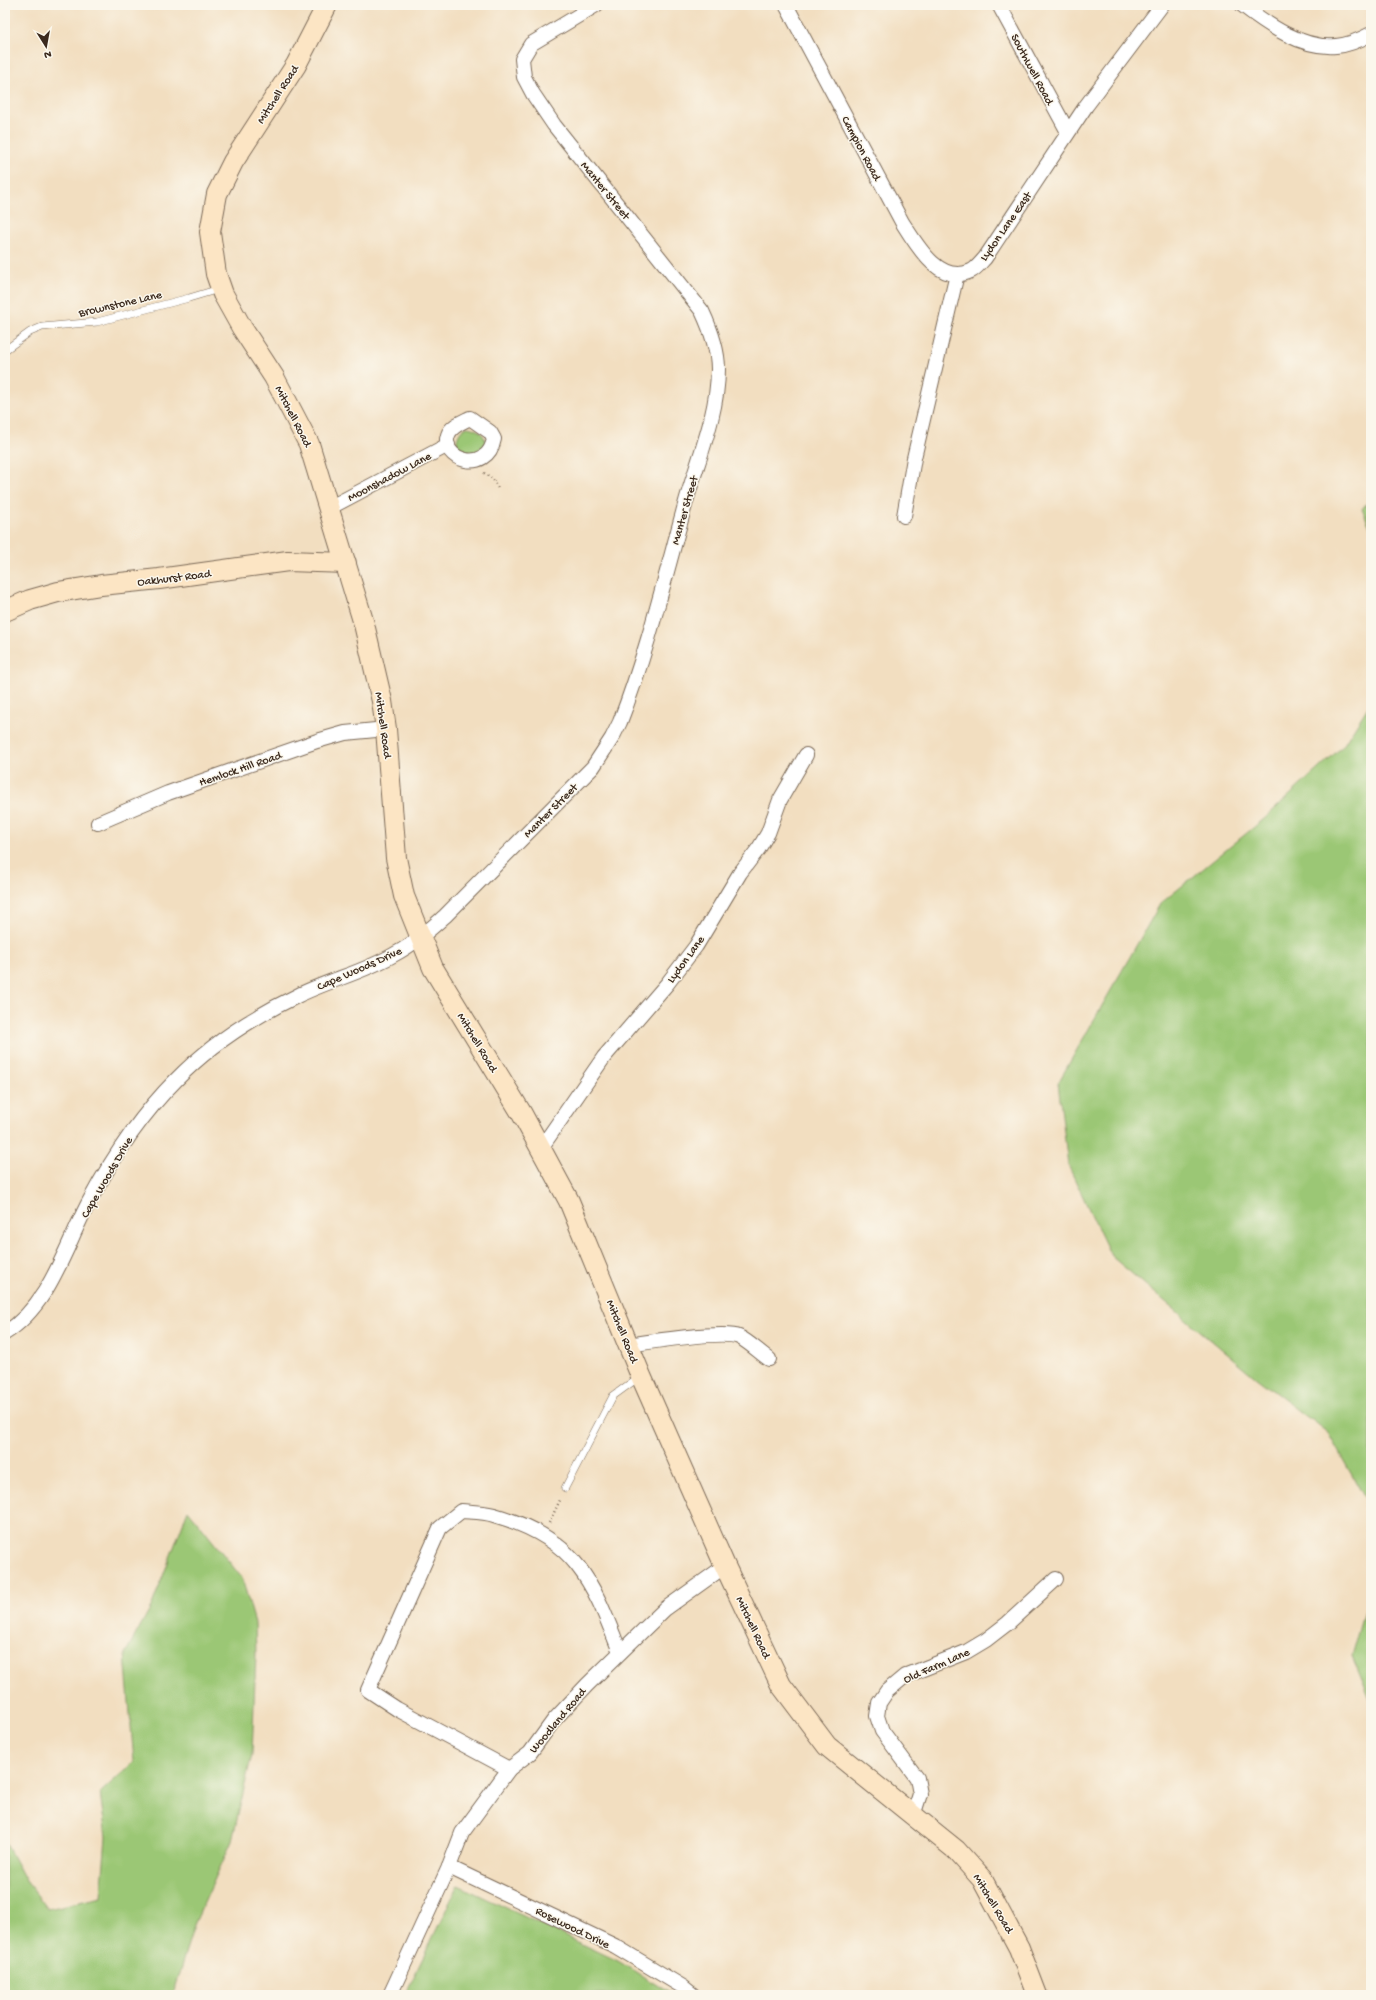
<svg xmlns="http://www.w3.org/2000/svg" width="1376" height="2000" font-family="'Gochi Hand',sans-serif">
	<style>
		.green { fill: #9bc775; stroke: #6b784a }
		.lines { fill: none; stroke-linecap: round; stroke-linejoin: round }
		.lane-casing { stroke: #7b6957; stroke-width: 8 }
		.street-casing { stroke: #7b6957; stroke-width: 16 }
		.secondary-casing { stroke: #7b6957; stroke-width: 22 }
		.path { stroke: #7b6957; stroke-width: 2.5; stroke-dasharray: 1 3; stroke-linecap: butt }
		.lane { stroke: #fff; stroke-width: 7 }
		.street { stroke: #fff; stroke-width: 14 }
		.secondary { stroke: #fce5c4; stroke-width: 20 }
		.labels { text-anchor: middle; stroke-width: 3; stroke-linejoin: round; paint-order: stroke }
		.street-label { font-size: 12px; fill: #3b2a1e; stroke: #fbf7ec }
	</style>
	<rect width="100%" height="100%" fill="#fbf7ec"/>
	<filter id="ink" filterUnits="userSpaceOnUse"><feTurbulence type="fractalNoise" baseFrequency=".025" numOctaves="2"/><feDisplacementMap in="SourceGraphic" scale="8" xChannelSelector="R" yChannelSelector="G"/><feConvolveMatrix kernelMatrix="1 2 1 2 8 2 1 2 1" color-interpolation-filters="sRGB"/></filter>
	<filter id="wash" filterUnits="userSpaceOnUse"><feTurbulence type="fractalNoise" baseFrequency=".012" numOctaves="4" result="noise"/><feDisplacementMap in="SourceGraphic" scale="16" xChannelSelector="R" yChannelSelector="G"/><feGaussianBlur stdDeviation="0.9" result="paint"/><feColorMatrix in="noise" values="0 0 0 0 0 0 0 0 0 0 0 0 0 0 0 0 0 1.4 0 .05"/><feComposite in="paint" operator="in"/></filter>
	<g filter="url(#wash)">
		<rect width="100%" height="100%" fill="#f2dec0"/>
		<g class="green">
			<path d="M 467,427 C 479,428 487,436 486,448 L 473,456 L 458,452 C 455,443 457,431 467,427 Z"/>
			<path d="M 1371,498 L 1371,529 L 1362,509 Z"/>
			<path d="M 1371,702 L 1371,1524 L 1366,1500 L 1328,1433 L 1255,1377 L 1111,1256 L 1068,1165 L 1058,1083 L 1160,904 L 1264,819 L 1343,746 Z"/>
			<path d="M 188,1510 L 242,1578 L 255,1623 L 256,1654 L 252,1754 L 232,1841 L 194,1925 L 175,1986 L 174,1995 L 5,1995 L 5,1842 L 26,1881 L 48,1909 L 101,1897 L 106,1837 L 100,1793 L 134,1762 L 125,1654 L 152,1605 Z"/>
			<path d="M 1371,1589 L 1371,1702 L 1352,1656 Z"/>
			<path d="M 458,1885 L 618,1961 L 673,1995 L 405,1995 Z"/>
		</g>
	</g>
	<g filter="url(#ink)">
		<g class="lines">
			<g class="lane-casing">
				<g id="lane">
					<path d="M 5,350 L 30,332 L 42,327 L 97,322 L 189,298 L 219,289"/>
					<path d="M 565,1488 L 613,1396 L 639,1377"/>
				</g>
			</g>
			<g class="street-casing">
				<g id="street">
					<path d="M 786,5 L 902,222 C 916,244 939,286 971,271 C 976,269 981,262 985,258 L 1086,106 L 1162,5"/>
					<path d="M 999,5 L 1068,132"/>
					<path d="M 1242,5 C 1268,25 1302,49 1336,46 C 1349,45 1360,40 1371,34"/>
					<path d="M 470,418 L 490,432 L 494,439 C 487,476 439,459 448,435 C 451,426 462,422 470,418 Z"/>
					<path d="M 329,508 L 448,445"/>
					<path d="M 904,516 L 914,458 L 957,274"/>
					<path d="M 98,823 L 168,793 L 317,741 L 345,733 L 386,729"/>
					<path d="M 541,1148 L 604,1057 L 667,984 L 696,946 L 740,873 L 759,848 L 768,833 L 780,800 L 806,755"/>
					<path d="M 5,1333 C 51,1304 65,1246 90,1200 C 113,1157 141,1115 176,1080 C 210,1045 253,1017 297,996 C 329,980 365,972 395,954 C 414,944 429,930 445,916 L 593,767 L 612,738 L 620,722 C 648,650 666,573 687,498 C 699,457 718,413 718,369 C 718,349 710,328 702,311 L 554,125 L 533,94 L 524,77 L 522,59 L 531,44 L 596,5"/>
					<path d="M 628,1345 C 648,1342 724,1330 739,1337 C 749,1342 759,1352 769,1359"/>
					<path d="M 509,1769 L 397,1709 L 368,1690 L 440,1528 L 461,1511 C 472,1512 484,1512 494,1515 C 525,1524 557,1539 577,1565 C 597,1590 608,1622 620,1652"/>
					<path d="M 913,1816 L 920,1794 L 917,1778 L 882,1731 L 877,1716 L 879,1703 L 887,1691 L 905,1676 L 966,1652 L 986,1640 L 1008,1623 L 1056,1579"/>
					<path d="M 449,1867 L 615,1946 L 683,1987 L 693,1995"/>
					<path d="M 390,1995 L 449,1867 L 462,1833 L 509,1769 L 530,1753 L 554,1720 L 587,1685 L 665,1609 L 725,1566"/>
				</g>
			</g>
			<g class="secondary-casing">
				<g id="secondary">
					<path d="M 327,5 L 296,65 L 233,162 L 217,194 L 210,232 L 216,274 L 223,294 L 242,328 L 274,377 L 309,444 L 364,624 L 382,701 L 386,729 L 396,858 L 404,896 L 433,968 L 522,1114 L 569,1201 L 641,1376 L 725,1566 L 781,1685 L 827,1746 L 956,1850 L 982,1879 L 1019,1948 L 1037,1995"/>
					<path d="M 5,611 L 30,600 L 58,592 L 101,585 L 159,579 L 288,561 L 346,563"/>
				</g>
			</g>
			<g class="path">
				<path d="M 484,473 L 493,479 L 499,490"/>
				<path d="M 549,1523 L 561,1498"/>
			</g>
			<use href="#lane" class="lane"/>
			<use href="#street" class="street"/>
			<use href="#secondary" class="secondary"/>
		</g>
	</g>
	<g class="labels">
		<g class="street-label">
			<text transform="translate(1033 69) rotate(62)" y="4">Southwell Road</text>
			<text transform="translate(277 94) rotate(-57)" y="4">Mitchell Road</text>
			<text transform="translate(862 148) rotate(62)" y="4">Campion Road</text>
			<text transform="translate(606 190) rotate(51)" y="4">Manter Street</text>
			<text transform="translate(1005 226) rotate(-55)" y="4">Lydon Lane East</text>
			<text transform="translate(120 303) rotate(-13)" y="4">Brownstone Lane</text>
			<text transform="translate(294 416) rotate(63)" y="4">Mitchell Road</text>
			<text transform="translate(389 476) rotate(-28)" y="4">Moonshadow Lane</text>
			<text transform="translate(684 510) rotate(-74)" y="4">Manter Street</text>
			<text transform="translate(174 577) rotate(-7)" y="4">Oakhurst Road</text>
			<text transform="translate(384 725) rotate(82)" y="4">Mitchell Road</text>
			<text transform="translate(240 768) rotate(-19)" y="4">Hemlock Hill Road</text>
			<text transform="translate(550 810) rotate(-45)" y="4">Manter Street</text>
			<text transform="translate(685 959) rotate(-54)" y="4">Lydon Lane</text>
			<text transform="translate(359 968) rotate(-24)" y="4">Cape Woods Drive</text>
			<text transform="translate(478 1042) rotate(59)" y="4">Mitchell Road</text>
			<text transform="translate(106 1177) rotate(-60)" y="4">Cape Woods Drive</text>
			<text transform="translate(623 1331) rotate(68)" y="4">Mitchell Road</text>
			<text transform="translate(754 1627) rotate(65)" y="4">Mitchell Road</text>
			<text transform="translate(936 1665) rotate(-24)" y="4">Old Farm Lane</text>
			<text transform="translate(557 1720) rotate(-50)" y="4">Woodland Road</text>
			<text transform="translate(994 1903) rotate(59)" y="4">Mitchell Road</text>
			<text transform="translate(573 1927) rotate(26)" y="4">Rosewood Drive</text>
		</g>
	</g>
	<rect width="1376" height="2000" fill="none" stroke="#fbf7ec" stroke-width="20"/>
	<g transform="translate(46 46) rotate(169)" stroke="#fbf7ec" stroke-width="3" paint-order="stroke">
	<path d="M0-3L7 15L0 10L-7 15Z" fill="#3b2a1e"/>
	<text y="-6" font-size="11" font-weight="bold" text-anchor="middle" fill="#3b2a1e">N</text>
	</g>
</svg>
